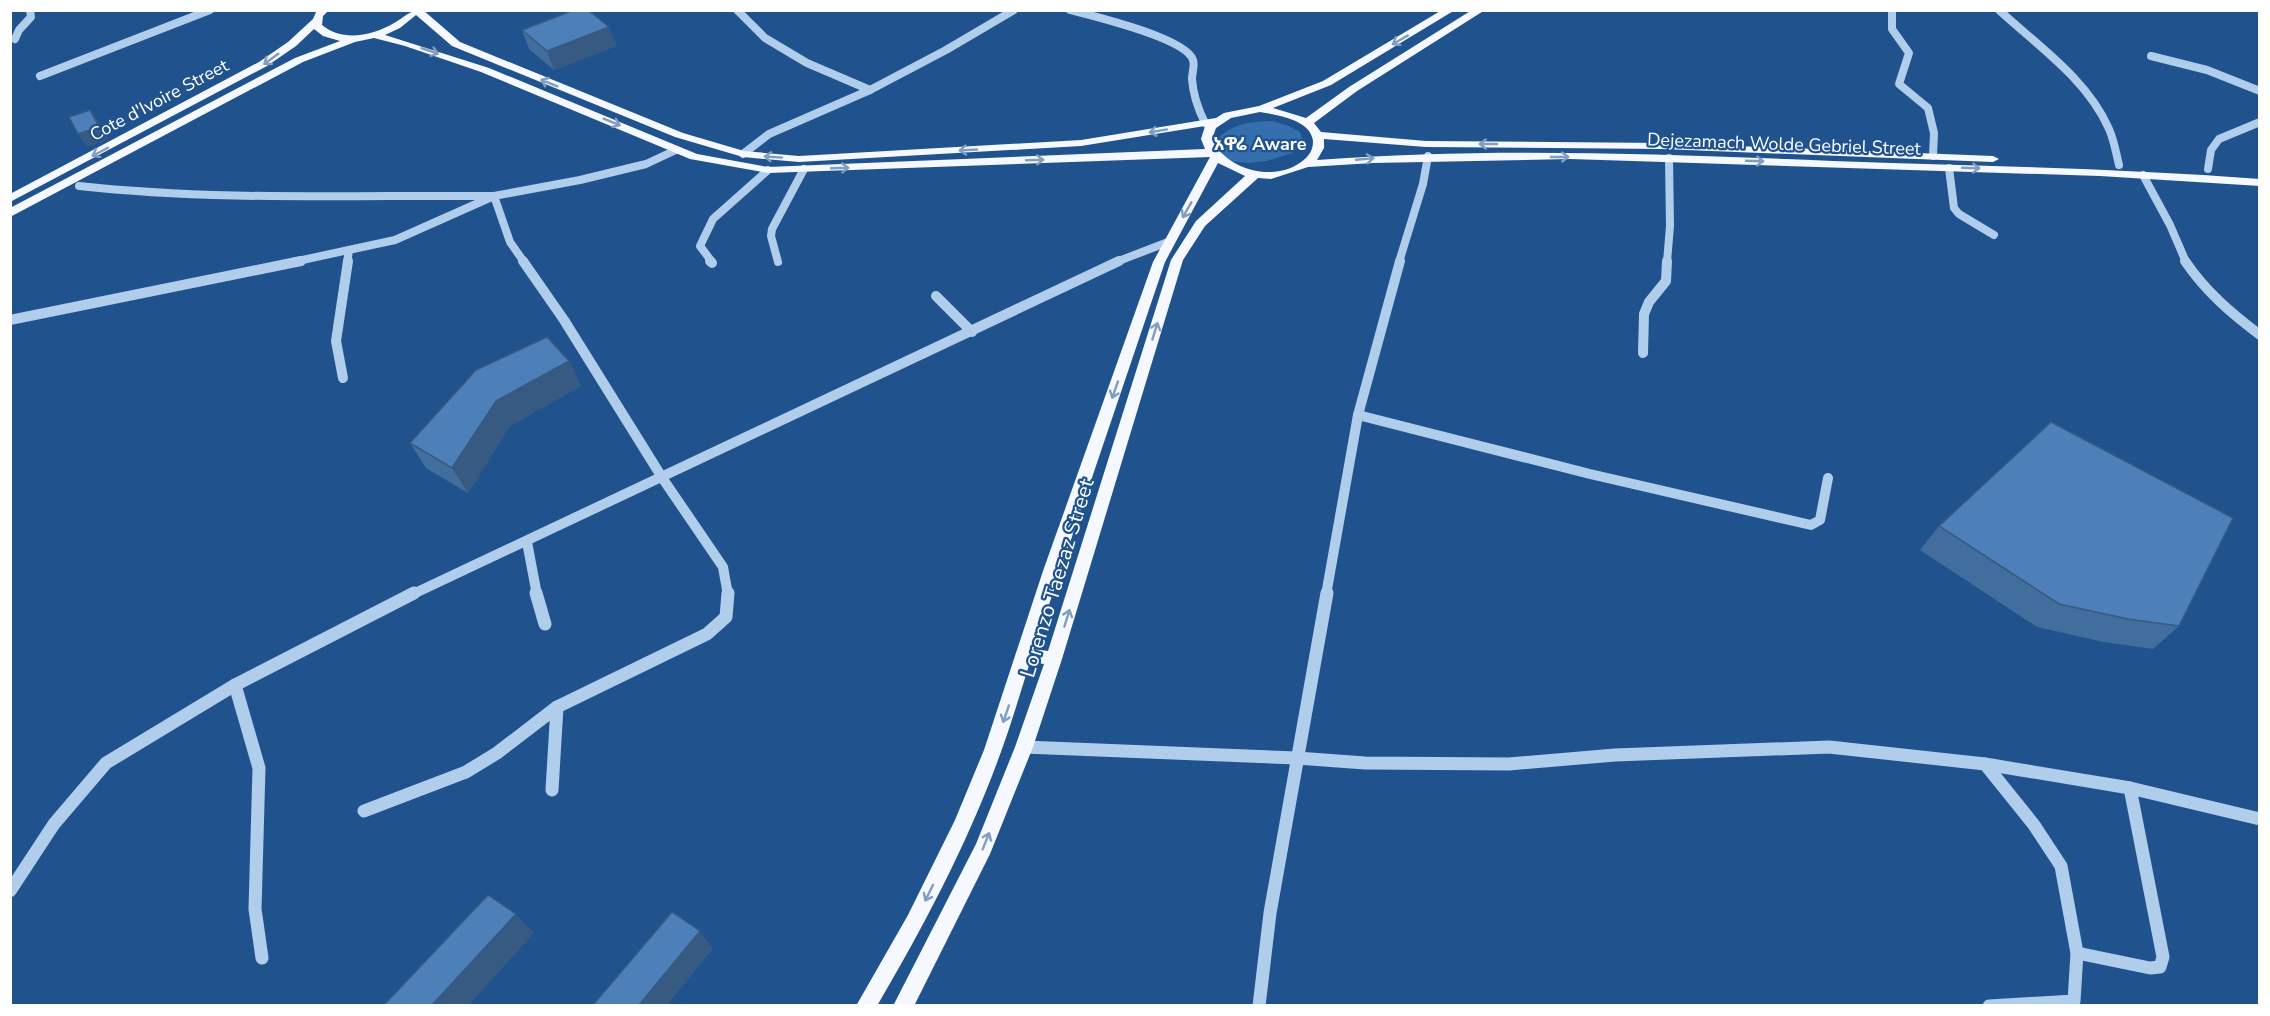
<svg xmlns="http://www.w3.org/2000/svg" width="2270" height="1016" font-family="'Nunito Sans','Noto Sans Ethiopic',sans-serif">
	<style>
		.green { fill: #346eac }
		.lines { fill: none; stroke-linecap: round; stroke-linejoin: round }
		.minor-far2 { stroke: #b0cdec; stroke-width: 8 }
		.minor-far1 { stroke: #b0cdec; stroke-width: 10 }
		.minor { stroke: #b0cdec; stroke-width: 13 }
		.major { fill: #f5f9ff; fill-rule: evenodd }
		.wall { fill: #426e9e }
		.shaded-wall { fill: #365a81 }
		.building { fill: #4d80b8; stroke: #365a81; stroke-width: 1.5 }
		.oneway { stroke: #809ec1 }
		.labels { text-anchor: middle; stroke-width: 4.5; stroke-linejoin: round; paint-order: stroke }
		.far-street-label { font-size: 18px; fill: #fff; stroke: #20538e }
		.far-neighbourhood-label { font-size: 18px; font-weight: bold; fill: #fff; stroke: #20538e }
		.street-label { font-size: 21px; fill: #fff; stroke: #20538e }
	</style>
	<rect width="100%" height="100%" fill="#20538e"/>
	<path class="green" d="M 1272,121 L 1289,126 L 1300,132 L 1303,142 L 1292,153 L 1267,161 L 1248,163 L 1230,161 L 1212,146 C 1227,124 1247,122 1272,121 Z"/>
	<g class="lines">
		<g class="minor-far2">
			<path d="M 737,10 L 765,38 L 807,63 L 870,90"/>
			<path d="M 1070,10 C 1093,16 1186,38 1193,60 C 1195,65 1192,73 1192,79 C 1193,94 1198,109 1205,123"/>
			<path d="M 1892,10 L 1892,29 L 1909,53 L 1899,84 L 1928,108 L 1934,133 L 1933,156"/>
			<path d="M 1999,10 C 2038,46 2087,79 2109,129 C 2114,140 2116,153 2119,165"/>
			<path d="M 15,39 L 19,30 L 31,17 L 30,10"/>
			<path d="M 2151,56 L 2207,70 L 2260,91"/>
			<path d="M 40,76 L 210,10"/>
			<path d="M 743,154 L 769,134 L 870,90 L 946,50 L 1014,10"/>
			<path d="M 1949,168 L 1954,208 L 1959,214 L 1994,235"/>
			<path d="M 2208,169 L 2211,150 L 2219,139 L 2260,122"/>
			<path d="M 2143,175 L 2170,225 L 2186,262"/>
			<path d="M 79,186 C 216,201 356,195 494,196 L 510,242 L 524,262"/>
			<path d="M 293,262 L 395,240 L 494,196 L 580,180 L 646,164 L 676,150"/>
			<path d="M 347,262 L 349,251"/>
			<path d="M 712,262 L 700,246 L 713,219 L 768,170"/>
			<path d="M 778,262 L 771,236 L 772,229 L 804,169"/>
			<path d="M 1116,262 L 1168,242"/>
			<path d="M 1399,262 L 1423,184 L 1428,156"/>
			<path d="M 1667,262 L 1670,226 L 1669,158"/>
		</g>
		<g class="minor-far1">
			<path d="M 523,261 L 564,320 L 663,479 L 723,567 L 728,595"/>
			<path d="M 710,261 L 712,263"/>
			<path d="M 2185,261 C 2206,292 2231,313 2260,335"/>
			<path d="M 936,296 L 972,332"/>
			<path d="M 10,320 L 301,261"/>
			<path d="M 1643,353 L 1644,314 L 1649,302 L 1666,281 L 1667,261"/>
			<path d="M 343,378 L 336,341 L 348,261"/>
			<path d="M 1358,415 L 1590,474 L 1811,525 L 1820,520 L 1828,478"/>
			<path d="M 527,542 L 537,595"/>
			<path d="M 411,595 L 1119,261"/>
			<path d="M 1326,595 L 1358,415 L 1400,261"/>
		</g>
		<g class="minor">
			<path d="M 536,593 L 545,624"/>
			<path d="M 235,685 L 259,768 L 255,909 L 262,958"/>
			<path d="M 1024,747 L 1297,758 L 1365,763 L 1509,764 L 1615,755 L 1829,747 L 1985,764 L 2130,788 L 2260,819"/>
			<path d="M 1985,764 L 2034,825 L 2061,866 L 2077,953 L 2074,1001 L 1989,1006"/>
			<path d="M 552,790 L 557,707"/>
			<path d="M 364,811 L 466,772 L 497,753 L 557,707 L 707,634 L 726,617 L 728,593"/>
			<path d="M 10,891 L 54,824 L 106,763 L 235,685 L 414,593"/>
			<path d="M 2077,953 L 2150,968 L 2160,967 L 2163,957 L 2130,788"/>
			<path d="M 1259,1006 L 1270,913 L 1327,593"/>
		</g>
		<path class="major" d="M 317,10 L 329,10 L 323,16 L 322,25 C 342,42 372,36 394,23 C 405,17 409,10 423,10 L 460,42 L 683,133 L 744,151 L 799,156 L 1081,140 L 1216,118 L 1224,113 L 1259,106 L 1323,81 L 1442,10 L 1455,10 L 1331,85 L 1273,108 L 1306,118 L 1349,87 L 1472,10 L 1485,10 L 1357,91 L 1314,123 L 1321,132 L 1426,141 L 1662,143 L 1993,156 L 1999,159 L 1993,162 L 1662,149 L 1426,147 L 1324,139 L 1324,148 L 1317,160 C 1489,147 1661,154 1833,161 C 1976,166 2118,168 2260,179 L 2260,186 L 2100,176 L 1570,159 L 1373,163 L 1308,167 L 1271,179 L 1258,178 L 1205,226 L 1183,260 L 1062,659 L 1033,747 L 990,854 L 914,1006 L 893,1006 L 976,844 L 1015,747 L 1044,664 L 1030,662 C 1021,691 1012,721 1002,749 C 970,839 925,924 877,1006 L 856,1006 L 908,915 L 955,820 L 984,750 L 1043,571 L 1153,262 L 1210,157 L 768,173 L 690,159 L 481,72 L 405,46 L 374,38 L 355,42 L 303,62 L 10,217 L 10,208 L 295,58 L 340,41 L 323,36 L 314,29 L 296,46 L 267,66 L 10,202 L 10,194 L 259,62 L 288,42 L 313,19 ZM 416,15 L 452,46 L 675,137 L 743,157 L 799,162 L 1081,146 L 1205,126 L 1201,139 L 1205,149 L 768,167 L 697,154 L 489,68 L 385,35 L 400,28 ZM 1260,112 C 1277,115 1311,120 1313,141 C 1313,148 1311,153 1306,158 C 1279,184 1227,172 1212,139 L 1216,128 L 1231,118 ZM 1218,163 L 1245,176 L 1196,221 L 1171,260 L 1048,651 L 1034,649 L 1165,262 Z"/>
	</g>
	<g class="wall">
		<path d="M 609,27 L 616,46 L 554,70 L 529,49 L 522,30 Z"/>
		<path d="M 569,361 L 581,386 L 510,426 L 468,493 L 426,468 L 410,443 Z"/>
		<path d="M 1939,526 L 2179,626 L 2153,649 L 2104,642 L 2037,627 L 1920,550 Z"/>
	</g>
	<g class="shaded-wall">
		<path d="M 609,27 L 616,46 L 554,70 L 547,51 Z"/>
		<path d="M 90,110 L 99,123 L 109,139 L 87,147 L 78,134 Z"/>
		<path d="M 569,361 L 581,386 L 510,426 L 468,493 L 452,468 L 496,401 Z"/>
		<path d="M 516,914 L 534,933 L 469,1005 L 432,1005 Z"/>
		<path d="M 700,931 L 713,949 L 667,1005 L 639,1005 Z"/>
	</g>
	<g class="building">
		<path d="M 574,10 L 588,10 L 609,27 L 547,51 L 522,30 Z"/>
		<path d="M 90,110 L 99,127 L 78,134 L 69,117 Z"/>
		<path d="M 547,337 L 569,361 L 496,401 L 452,468 L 410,443 L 476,370 Z"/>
		<path d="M 2051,422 L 2233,518 L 2179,626 L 2128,619 L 2059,604 L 1939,526 Z"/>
		<path d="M 488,895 L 516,914 L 432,1005 L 384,1005 Z"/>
		<path d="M 672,912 L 700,931 L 639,1005 L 593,1005 Z"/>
	</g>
	<defs><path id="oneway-shaft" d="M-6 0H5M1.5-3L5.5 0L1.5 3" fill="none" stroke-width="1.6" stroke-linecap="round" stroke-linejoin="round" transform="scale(1.5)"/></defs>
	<g class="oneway">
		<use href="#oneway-shaft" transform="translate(1400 40) rotate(150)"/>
		<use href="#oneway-shaft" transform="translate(430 51) rotate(18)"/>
		<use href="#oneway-shaft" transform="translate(271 59) rotate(144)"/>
		<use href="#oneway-shaft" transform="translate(549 83) rotate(-158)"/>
		<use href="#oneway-shaft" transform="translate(612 122) rotate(22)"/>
		<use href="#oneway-shaft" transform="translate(1158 131) rotate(170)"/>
		<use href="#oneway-shaft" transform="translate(1488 144) rotate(-180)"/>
		<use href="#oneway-shaft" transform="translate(968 150) rotate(177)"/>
		<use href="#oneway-shaft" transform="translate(100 152) rotate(152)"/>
		<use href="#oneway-shaft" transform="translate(773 157) rotate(-176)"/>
		<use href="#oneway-shaft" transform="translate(1560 157)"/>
		<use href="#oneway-shaft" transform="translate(1365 159) rotate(-5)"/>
		<use href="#oneway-shaft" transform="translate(1035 160) rotate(-2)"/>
		<use href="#oneway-shaft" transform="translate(1755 161) rotate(2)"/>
		<use href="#oneway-shaft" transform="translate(840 168) rotate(-2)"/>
		<use href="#oneway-shaft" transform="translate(1971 168) rotate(2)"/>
		<use href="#oneway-shaft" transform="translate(1187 210) rotate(120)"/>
		<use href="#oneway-shaft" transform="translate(1155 331) rotate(-73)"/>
		<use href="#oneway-shaft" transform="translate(1115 390) rotate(109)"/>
		<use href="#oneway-shaft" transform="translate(1067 618) rotate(-73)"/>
		<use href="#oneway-shaft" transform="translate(1006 714) rotate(109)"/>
		<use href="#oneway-shaft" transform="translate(986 841) rotate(-68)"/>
		<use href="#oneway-shaft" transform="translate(929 893) rotate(116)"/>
	</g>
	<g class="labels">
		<g class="far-street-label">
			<text transform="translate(159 100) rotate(-28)" y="6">Cote d'Ivoire Street</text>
			<text transform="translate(1784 144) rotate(2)" y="6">Dejezamach Wolde Gebriel Street</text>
		</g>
		<g class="far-neighbourhood-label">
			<text x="1260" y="150">አዋሬ Aware</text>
		</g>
		<g class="street-label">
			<text transform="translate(1057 578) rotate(-73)" y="7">Lorenzo Taezaz Street</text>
		</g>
	</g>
	<rect width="2270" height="1016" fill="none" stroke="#ffffff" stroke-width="24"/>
</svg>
